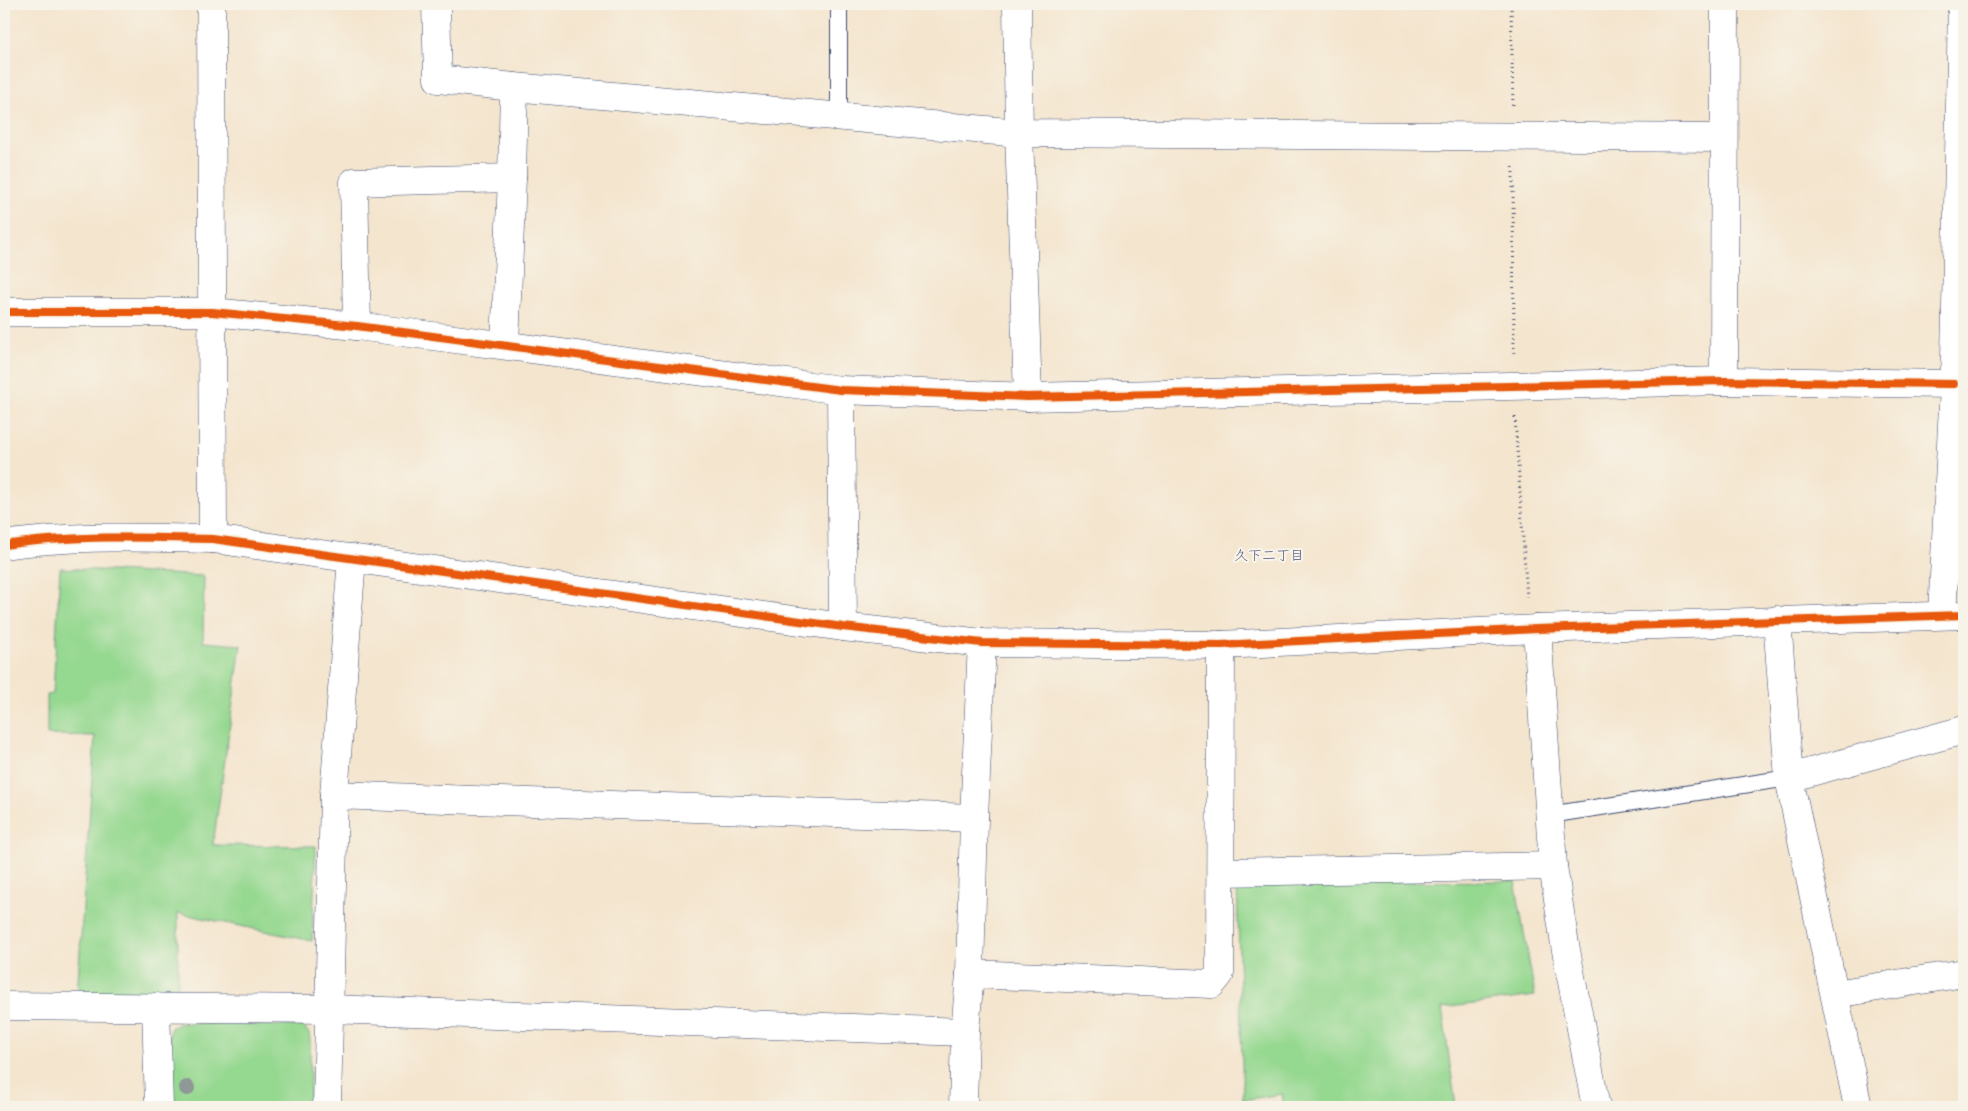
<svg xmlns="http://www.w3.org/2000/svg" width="1968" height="1111" font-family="Pangolin,'Klee One',sans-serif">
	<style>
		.green { fill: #95d890; stroke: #588477 }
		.building { fill: #c4a2cc }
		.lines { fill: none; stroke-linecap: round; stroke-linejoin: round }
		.lane-casing { stroke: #3c4a6f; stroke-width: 18 }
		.street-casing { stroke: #3c4a6f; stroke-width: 29 }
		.secondary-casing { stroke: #3c4a6f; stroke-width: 29 }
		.path { stroke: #3c4a6f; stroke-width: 3; stroke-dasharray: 1 4; stroke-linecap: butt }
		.lane { stroke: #fff; stroke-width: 16 }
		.street { stroke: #fff; stroke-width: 28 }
		.secondary { stroke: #fff; stroke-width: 28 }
		.cycleway-casing { stroke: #f7f3e8; stroke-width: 11 }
		.cycleway { stroke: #e8590c; stroke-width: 8 }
		.tree { fill: #8e9897 }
		.labels { text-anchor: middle; stroke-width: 4.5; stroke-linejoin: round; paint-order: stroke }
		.neighbourhood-label { font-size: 14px; fill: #565784; stroke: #f7f3e8 }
	</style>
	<rect width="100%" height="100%" fill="#f7f3e8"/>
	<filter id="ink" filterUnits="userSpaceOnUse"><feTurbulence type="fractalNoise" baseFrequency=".02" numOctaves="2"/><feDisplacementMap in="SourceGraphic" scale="10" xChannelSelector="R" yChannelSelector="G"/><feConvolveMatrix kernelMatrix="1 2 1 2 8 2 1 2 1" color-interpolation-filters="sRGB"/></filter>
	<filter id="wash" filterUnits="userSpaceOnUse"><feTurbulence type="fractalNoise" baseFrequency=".0096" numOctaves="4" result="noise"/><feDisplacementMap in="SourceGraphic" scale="20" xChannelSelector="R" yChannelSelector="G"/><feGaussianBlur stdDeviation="1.12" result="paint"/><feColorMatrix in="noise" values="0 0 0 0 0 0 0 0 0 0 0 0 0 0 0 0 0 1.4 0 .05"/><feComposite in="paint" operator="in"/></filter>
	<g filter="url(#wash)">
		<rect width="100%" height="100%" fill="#f4e5ce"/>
		<g class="green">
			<path d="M 60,568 L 204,576 L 203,642 L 241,645 L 213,845 L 316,846 L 312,941 L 178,913 L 178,994 L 77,994 L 95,736 L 47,735 L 47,695 L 53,694 Z"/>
			<path d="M 1515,881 L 1535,996 L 1442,1008 L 1456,1107 L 1284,1107 L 1282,1094 L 1243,1100 L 1237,883 Z"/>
			<path d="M 181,1023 L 303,1026 L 309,1033 L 310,1040 L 310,1107 L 168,1107 L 170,1030 L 172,1027 Z"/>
		</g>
		<g id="blocks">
			<path class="building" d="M 1262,1102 L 1278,1107 L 1254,1107 Z"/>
		</g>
	</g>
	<g filter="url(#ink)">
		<use href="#blocks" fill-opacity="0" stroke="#3c4a6f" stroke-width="1"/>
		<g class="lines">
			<g class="lane-casing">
				<g id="lane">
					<path d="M 839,4 L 839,118"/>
					<path d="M 1549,815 L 1789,778"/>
				</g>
			</g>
			<g class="street-casing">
				<g id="street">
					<path d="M 211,4 L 213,539"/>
					<path d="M 436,4 L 438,79 L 514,87 L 1019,133 L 1724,138"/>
					<path d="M 1017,4 L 1019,133 L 1028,397"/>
					<path d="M 4,312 L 212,312 L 357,326 L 841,390 L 1028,397 L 1724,381 L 1954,384"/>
					<path d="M 357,326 L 354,182 L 512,178"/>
					<path d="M 505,345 L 512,178 L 514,87"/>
					<path d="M 1724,381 L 1725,4"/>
					<path d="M 841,390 L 843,627"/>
					<path d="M 1942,615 L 1955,368"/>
					<path d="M 1777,620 L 1789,778 L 1858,1107"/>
					<path d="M 1537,629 L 1553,866 L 1565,945 L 1596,1107"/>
					<path d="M 1789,778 L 1964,730"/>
					<path d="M 334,795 L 974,818"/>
					<path d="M 1221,872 L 1553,866"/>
					<path d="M 970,974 L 1212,984 L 1220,974 L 1221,645"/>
					<path d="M 1835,994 L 1964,973"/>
					<path d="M 4,1006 L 329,1009 L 965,1032"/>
					<path d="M 156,1007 L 159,1107"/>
					<path d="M 327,1107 L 334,795 L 352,558"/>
					<path d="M 963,1107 L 965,1032 L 970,974 L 974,818 L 982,643"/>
				</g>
			</g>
			<g class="secondary-casing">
				<g id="secondary">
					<path d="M 1955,359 L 1962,4"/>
					<path d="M 4,545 C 70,535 146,537 213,539 L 843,627 L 982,643 L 1221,645 L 1537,629 L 1964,615"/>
				</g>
			</g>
			<g class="path">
				<path d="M 1511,4 L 1513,106"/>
				<path d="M 1513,167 L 1514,356"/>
				<path d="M 1515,417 L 1527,598"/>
			</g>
			<use href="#lane" class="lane"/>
			<use href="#street" class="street"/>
			<use href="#secondary" class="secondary"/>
			<g class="cycleway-casing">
				<g id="cycleway">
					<path d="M 4,312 L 212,312 L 357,326 L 841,390 L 1028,397 L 1724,381 L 1954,384"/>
					<path d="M 4,545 C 70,535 146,537 213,539 L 843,627 L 982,643 L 1221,645 L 1537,629 L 1964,615"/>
				</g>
			</g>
			<use href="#cycleway" class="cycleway"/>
		</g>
		<circle class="tree" cx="187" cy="1088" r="8"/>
	</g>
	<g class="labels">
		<g class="neighbourhood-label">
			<text x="1269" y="560">久下二丁目</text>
		</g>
	</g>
	<rect width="1968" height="1111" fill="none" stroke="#f7f3e8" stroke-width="20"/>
</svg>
